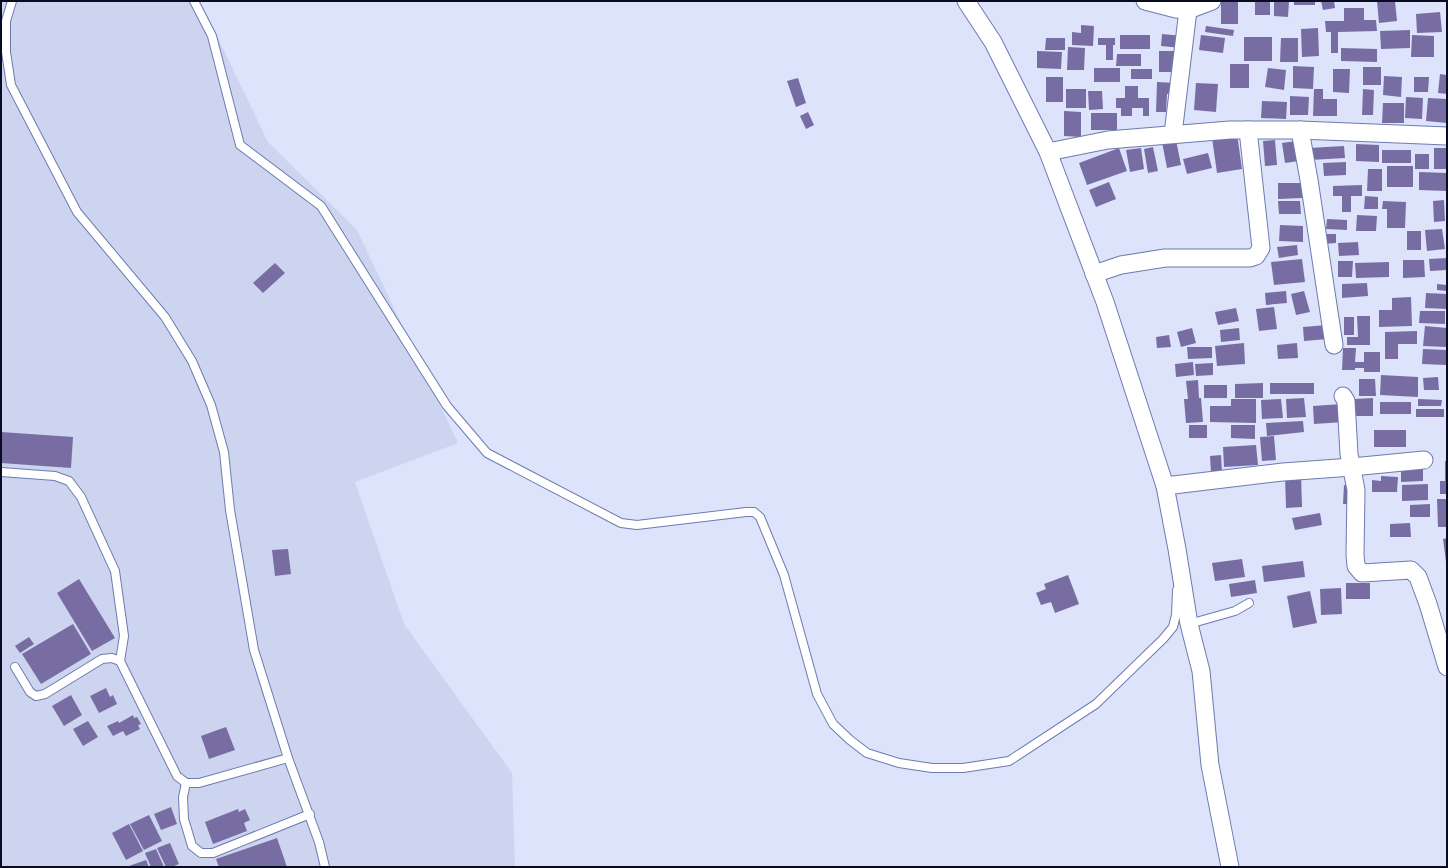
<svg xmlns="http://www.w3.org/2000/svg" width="1448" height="868" font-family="'Source Sans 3',sans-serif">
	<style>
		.built { fill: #cdd4ef }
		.building { fill: #786da3 }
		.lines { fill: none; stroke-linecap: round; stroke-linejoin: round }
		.service-casing { stroke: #6d7bb0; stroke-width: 10 }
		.minor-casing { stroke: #6d7bb0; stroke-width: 19 }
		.service { stroke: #fff; stroke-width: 8 }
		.minor { stroke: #fff; stroke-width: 17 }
	</style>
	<rect width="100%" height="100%" fill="#dce3fb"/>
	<path class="built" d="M 1,1 L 200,1 L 268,142 L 357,230 L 458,443 L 355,482 L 404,624 L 512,773 L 515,867 L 1,867 Z"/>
	<g class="building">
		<rect x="1221" y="1" width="17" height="23"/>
		<rect x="1255" y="1" width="15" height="14"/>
		<path d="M 1274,1 L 1289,1 L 1288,17 L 1274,16 Z"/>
		<rect x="1294" y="1" width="21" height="4"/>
		<path d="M 1321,1 L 1334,1 L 1335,8 L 1323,10 Z"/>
		<path d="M 1377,1 L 1395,1 L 1397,21 L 1379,23 Z"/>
		<path d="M 1344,8 L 1364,8 L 1364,20 L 1376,20 L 1377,31 L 1338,32 L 1338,53 L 1331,53 L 1331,32 L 1326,32 L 1325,21 L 1344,21 Z"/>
		<path d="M 1440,12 L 1442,32 L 1417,33 L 1416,14 Z"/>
		<path d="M 1081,25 L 1094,26 L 1093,46 L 1072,45 L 1072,32 L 1081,33 Z"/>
		<path d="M 1206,26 L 1234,30 L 1233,36 L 1205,32 Z"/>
		<path d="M 1318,28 L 1319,56 L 1302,57 L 1301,29 Z"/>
		<path d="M 1410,30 L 1410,48 L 1381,49 L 1380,31 Z"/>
		<path d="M 1162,34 L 1183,36 L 1182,48 L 1161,46 Z"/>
		<rect x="1120" y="35" width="30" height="14"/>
		<path d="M 1201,35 L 1225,38 L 1223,53 L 1199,50 Z"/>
		<path d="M 1412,35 L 1434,36 L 1434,57 L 1411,57 Z"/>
		<rect x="1244" y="37" width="28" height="24"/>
		<path d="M 1046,38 L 1065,38 L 1065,50 L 1045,50 Z"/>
		<path d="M 1098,38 L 1115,38 L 1115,45 L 1113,45 L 1113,60 L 1106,60 L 1106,45 L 1098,45 Z"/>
		<path d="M 1281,38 L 1298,38 L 1298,62 L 1280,62 Z"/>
		<path d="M 1068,47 L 1085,48 L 1084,70 L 1067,70 Z"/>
		<path d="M 1341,48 L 1377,49 L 1377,62 L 1341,61 Z"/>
		<path d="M 1037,51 L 1062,52 L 1061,69 L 1037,68 Z"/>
		<rect x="1159" y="51" width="19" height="21"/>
		<path d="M 1117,54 L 1141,54 L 1141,66 L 1116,66 Z"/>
		<rect x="1230" y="64" width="19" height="24"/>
		<path d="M 1293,66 L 1314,67 L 1313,89 L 1293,88 Z"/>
		<rect x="1363" y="67" width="18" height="18"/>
		<rect x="1094" y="68" width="26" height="14"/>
		<path d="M 1268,68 L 1286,70 L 1284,90 L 1265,87 Z"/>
		<rect x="1131" y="69" width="21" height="10"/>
		<path d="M 1333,69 L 1350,69 L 1349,93 L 1333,92 Z"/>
		<path d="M 1440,74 L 1447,75 L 1447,94 L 1438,93 Z"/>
		<path d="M 1384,76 L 1402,77 L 1401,97 L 1383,95 Z"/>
		<rect x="1046" y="77" width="17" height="25"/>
		<path d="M 1414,77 L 1429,77 L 1428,92 L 1414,92 Z"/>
		<path d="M 798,78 L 806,103 L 796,107 L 787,81 Z"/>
		<path d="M 1157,82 L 1176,83 L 1176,94 L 1167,94 L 1166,112 L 1156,112 Z"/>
		<path d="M 1196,83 L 1218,84 L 1216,112 L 1194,110 Z"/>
		<path d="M 1125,86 L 1138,86 L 1138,98 L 1149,98 L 1149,116 L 1143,116 L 1143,108 L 1132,108 L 1132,116 L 1121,116 L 1121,108 L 1116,108 L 1116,98 L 1125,98 Z"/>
		<rect x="1066" y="89" width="20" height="19"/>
		<path d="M 1314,89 L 1323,89 L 1323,99 L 1337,99 L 1337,116 L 1313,116 Z"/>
		<path d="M 1363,89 L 1374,90 L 1373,115 L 1362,115 Z"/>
		<path d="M 1088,91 L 1102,91 L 1103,109 L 1089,110 Z"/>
		<path d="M 1290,96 L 1309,97 L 1308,115 L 1290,115 Z"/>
		<path d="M 1406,97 L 1423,98 L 1422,119 L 1405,118 Z"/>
		<path d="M 1428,98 L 1447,99 L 1447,123 L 1426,121 Z"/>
		<path d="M 1262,101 L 1287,102 L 1286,119 L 1261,118 Z"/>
		<path d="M 1383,103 L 1404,103 L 1404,123 L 1382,123 Z"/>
		<path d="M 1064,111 L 1081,112 L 1081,137 L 1064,136 Z"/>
		<path d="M 808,112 L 814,125 L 806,129 L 800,116 Z"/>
		<rect x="1091" y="113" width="26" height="17"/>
		<path d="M 1237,134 L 1242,169 L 1217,173 L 1212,138 Z"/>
		<path d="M 1176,140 L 1181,165 L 1167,168 L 1162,142 Z"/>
		<path d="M 1275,140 L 1277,165 L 1265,166 L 1263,141 Z"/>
		<path d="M 1296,141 L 1299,161 L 1285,163 L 1282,143 Z"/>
		<path d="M 1356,144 L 1379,145 L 1379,162 L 1356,161 Z"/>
		<path d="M 1344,146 L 1345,158 L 1310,160 L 1309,148 Z"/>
		<path d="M 1153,147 L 1158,171 L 1148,173 L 1144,149 Z"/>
		<path d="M 1119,148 L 1127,171 L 1087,185 L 1079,163 Z"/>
		<path d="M 1141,148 L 1144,169 L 1130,172 L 1126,150 Z"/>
		<rect x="1434" y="148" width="13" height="21"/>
		<rect x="1382" y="150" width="29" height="13"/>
		<path d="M 1208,153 L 1212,168 L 1187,174 L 1183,159 Z"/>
		<rect x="1415" y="154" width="14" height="15"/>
		<path d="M 1346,162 L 1346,175 L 1324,176 L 1323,163 Z"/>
		<rect x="1387" y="166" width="26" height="21"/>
		<path d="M 1368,169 L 1382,169 L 1382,191 L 1367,191 Z"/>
		<path d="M 1419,172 L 1447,173 L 1447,191 L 1419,190 Z"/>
		<path d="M 1109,182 L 1116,199 L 1096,207 L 1089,190 Z"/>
		<path d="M 1278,183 L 1302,183 L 1302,198 L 1278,199 Z"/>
		<path d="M 1362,185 L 1362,196 L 1351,196 L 1351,212 L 1342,212 L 1342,196 L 1333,196 L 1333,186 Z"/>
		<path d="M 1365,196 L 1378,197 L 1378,209 L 1364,209 Z"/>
		<path d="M 1444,200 L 1445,221 L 1434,222 L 1433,201 Z"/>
		<path d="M 1278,201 L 1300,201 L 1301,214 L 1279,214 Z"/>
		<path d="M 1383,201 L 1406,202 L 1405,228 L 1387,228 L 1387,209 L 1382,209 Z"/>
		<path d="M 1357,215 L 1377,216 L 1376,231 L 1356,231 Z"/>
		<path d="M 1327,219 L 1347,220 L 1347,230 L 1326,229 Z"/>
		<path d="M 1280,225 L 1303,226 L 1303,242 L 1279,241 Z"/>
		<path d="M 1442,229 L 1445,249 L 1427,251 L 1425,230 Z"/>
		<rect x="1407" y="231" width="14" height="19"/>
		<path d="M 1322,234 L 1336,234 L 1336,243 L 1323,244 Z"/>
		<path d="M 1358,242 L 1359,255 L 1339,256 L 1338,243 Z"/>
		<path d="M 1297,245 L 1298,255 L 1279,258 L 1277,247 Z"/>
		<path d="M 1447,258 L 1447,270 L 1430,271 L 1429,259 Z"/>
		<path d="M 1302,259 L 1305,282 L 1274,285 L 1271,262 Z"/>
		<path d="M 1403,260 L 1424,260 L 1425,277 L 1403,278 Z"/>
		<path d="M 1338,261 L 1353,261 L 1352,277 L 1338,277 Z"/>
		<path d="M 1389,262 L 1389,277 L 1356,278 L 1355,263 Z"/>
		<path d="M 275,263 L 285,273 L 263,293 L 253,283 Z"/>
		<path d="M 1367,283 L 1368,296 L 1342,298 L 1342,284 Z"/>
		<path d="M 1437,284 L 1447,285 L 1447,291 L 1437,290 Z"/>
		<path d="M 1286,291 L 1287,303 L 1266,305 L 1265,293 Z"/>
		<path d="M 1304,291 L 1310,312 L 1296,315 L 1291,294 Z"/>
		<path d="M 1426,293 L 1447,294 L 1447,309 L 1425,308 Z"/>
		<path d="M 1411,297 L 1412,326 L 1379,327 L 1379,310 L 1392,310 L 1392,298 Z"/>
		<path d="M 1274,307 L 1277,329 L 1259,331 L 1256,309 Z"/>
		<path d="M 1236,308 L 1239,321 L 1218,325 L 1215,312 Z"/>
		<path d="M 1420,311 L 1445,311 L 1445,324 L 1419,323 Z"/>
		<path d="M 1357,316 L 1370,316 L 1370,345 L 1347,345 L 1347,337 L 1358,337 Z"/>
		<rect x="1344" y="317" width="10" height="18"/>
		<path d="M 1327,325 L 1328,339 L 1304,341 L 1303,327 Z"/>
		<path d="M 1425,326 L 1447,328 L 1446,347 L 1423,346 Z"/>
		<path d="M 1192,328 L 1196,343 L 1181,347 L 1177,332 Z"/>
		<path d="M 1239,328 L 1240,340 L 1221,342 L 1220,330 Z"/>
		<path d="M 1417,331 L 1417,344 L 1398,344 L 1398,359 L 1385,359 L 1385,332 Z"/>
		<path d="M 1169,335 L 1171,347 L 1157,348 L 1156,337 Z"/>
		<path d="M 1244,343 L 1245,364 L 1217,366 L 1215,346 Z"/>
		<path d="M 1297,343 L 1298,358 L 1278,359 L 1277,345 Z"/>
		<path d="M 1187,347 L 1212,347 L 1212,358 L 1188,359 Z"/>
		<path d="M 1343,348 L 1356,348 L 1355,362 L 1364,362 L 1364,352 L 1380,352 L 1380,372 L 1364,372 L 1364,368 L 1355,368 L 1355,370 L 1342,370 Z"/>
		<path d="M 1423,349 L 1447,350 L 1446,365 L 1422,364 Z"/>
		<path d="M 1193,362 L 1194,375 L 1176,377 L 1175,364 Z"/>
		<path d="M 1213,363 L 1213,375 L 1196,376 L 1195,364 Z"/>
		<path d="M 1381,375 L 1418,377 L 1418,397 L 1380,395 Z"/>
		<path d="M 1438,377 L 1439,390 L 1424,390 L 1423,378 Z"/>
		<path d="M 1359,379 L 1375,379 L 1376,396 L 1359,396 Z"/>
		<path d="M 1198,380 L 1199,398 L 1201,398 L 1203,422 L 1186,423 L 1184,399 L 1188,399 L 1186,381 Z"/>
		<path d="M 1263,383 L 1263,398 L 1235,398 L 1235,384 Z"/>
		<rect x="1270" y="383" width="44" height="11"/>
		<rect x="1204" y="385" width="23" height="13"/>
		<path d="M 1304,398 L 1306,417 L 1287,418 L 1286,399 Z"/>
		<path d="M 1373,398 L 1373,416 L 1354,416 L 1354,399 Z"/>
		<path d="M 1231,399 L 1256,399 L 1256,423 L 1210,422 L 1210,406 L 1231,406 Z"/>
		<path d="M 1281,399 L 1283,418 L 1262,419 L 1261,400 Z"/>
		<path d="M 1418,399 L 1442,400 L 1441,406 L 1418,406 Z"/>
		<rect x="1380" y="402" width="31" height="12"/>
		<path d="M 1342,404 L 1344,422 L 1314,424 L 1313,406 Z"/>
		<rect x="1416" y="409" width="28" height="8"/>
		<path d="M 1303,421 L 1304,432 L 1267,436 L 1266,423 Z"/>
		<rect x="1189" y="425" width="18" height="13"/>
		<path d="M 1231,425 L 1255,425 L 1255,439 L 1231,438 Z"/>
		<rect x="1374" y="430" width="32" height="17"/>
		<path d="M 1,432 L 73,437 L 71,468 L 1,463 Z"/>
		<path d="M 1274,436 L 1276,460 L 1262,461 L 1260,437 Z"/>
		<path d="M 1256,445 L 1258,465 L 1224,467 L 1223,447 Z"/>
		<path d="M 1221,455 L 1222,472 L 1211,472 L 1210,456 Z"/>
		<path d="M 1445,461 L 1447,461 L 1447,494 L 1440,494 L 1440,481 L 1445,481 Z"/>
		<path d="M 1423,469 L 1423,481 L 1401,482 L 1401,470 Z"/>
		<path d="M 1301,474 L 1302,507 L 1286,508 L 1285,475 Z"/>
		<path d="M 1381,476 L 1398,477 L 1397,492 L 1372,492 L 1372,480 L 1381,481 Z"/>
		<path d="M 1428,484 L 1428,500 L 1402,501 L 1402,485 Z"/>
		<path d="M 1344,485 L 1355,486 L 1354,504 L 1343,504 Z"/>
		<path d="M 1437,499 L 1447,499 L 1447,527 L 1438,527 Z"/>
		<path d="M 1430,504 L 1430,517 L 1410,517 L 1410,505 Z"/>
		<path d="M 1320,513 L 1322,525 L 1295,530 L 1292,518 Z"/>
		<path d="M 1410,523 L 1411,537 L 1390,537 L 1390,524 Z"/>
		<path d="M 1447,538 L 1447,561 L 1446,562 L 1443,539 Z"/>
		<path d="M 288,549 L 291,574 L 275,576 L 272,550 Z"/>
		<path d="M 1242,559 L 1245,577 L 1215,581 L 1212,563 Z"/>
		<path d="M 1303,561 L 1305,577 L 1264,582 L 1262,566 Z"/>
		<path d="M 1068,575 L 1079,604 L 1055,613 L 1051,602 L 1041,605 L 1036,593 L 1046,589 L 1044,584 Z"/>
		<path d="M 79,579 L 115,638 L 92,651 L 57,593 Z"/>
		<path d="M 1255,580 L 1257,593 L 1231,597 L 1229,584 Z"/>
		<rect x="1346" y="583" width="24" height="16"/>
		<path d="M 1341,588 L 1342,614 L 1321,615 L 1320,589 Z"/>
		<path d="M 1310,591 L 1317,623 L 1293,628 L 1287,596 Z"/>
		<path d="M 73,624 L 91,654 L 41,684 L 22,654 Z"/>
		<path d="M 29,637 L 34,644 L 20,653 L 15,646 Z"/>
		<path d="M 106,688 L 110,697 L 113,695 L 117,704 L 99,713 L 90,696 Z"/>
		<path d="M 71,695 L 82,715 L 64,726 L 52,706 Z"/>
		<path d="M 133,715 L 134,718 L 137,717 L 141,724 L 138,725 L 140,729 L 126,736 L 123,731 L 113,736 L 107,726 L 118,721 L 119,723 Z"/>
		<path d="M 88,721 L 98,737 L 83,746 L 73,729 Z"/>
		<path d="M 226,727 L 235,750 L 209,759 L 201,736 Z"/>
		<path d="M 171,807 L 177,824 L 161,830 L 154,814 Z"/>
		<path d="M 238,809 L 239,812 L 245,809 L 250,820 L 244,823 L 247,831 L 213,844 L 205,822 Z"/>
		<path d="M 149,815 L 162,841 L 144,850 L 130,824 Z"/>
		<path d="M 129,824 L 143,851 L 126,860 L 112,833 Z"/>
		<path d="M 277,838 L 287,867 L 219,867 L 216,859 Z"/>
		<path d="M 170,843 L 179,864 L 172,867 L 166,867 L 157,848 Z"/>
		<path d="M 156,849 L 164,867 L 151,867 L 145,853 Z"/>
		<path d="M 146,860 L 149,867 L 126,867 Z"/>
	</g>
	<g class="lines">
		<g class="service-casing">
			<g id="service">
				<path d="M 12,1 L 6,21 L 6,52 L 11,85 L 77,212 L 165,317 L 192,361 L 211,405 L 224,452 L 230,510 L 254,650 L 288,758 L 319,842 L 325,867"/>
				<path d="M 194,1 L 212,36 L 240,145 L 321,206 L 447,406 L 487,453 L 621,523 L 637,525 L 746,512 L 754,512 L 760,517 L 784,575 L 817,694 L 833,724 L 850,740 L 867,753 L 899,763 L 932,768 L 963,768 L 1009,761 L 1096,704 L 1163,639 L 1173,627 L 1176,615 L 1177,590"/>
				<path d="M 1,472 L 55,476 L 69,481 L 81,497 L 115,571 L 124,636 L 120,661 L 177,776 L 186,783 L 199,783 L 288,758"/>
				<path d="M 1189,624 L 1235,611 L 1249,603"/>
				<path d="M 15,667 L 30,692 L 36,696 L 45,694 L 102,659 L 112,658 L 120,661"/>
				<path d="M 186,783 L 183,797 L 184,819 L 192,846 L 201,853 L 213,853 L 310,814"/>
			</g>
		</g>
		<g class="minor-casing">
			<g id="minor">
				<path d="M 966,1 L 993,42 L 1048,152 L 1105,302 L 1165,486 L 1177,549 L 1189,624 L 1201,671 L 1210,765 L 1230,867"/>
				<path d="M 1145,1 L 1176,9 L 1188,10 L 1212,1"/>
				<path d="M 1300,130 L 1309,180 L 1334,345"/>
				<path d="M 1173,134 L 1188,10"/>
				<path d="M 1048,152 L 1108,140 L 1230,130 L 1300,130 L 1447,136"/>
				<path d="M 1094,274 L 1121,265 L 1165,258 L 1250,258 L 1256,256 L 1261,248 L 1248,130"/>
				<path d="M 1343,396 L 1346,401 L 1349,454 L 1356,490 L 1355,555 L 1356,566 L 1362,573 L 1411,570 L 1418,577 L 1428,604 L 1447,667"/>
				<path d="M 1165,486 L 1283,472 L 1352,467 L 1424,460"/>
			</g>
		</g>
		<use href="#service" class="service"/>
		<use href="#minor" class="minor"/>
	</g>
	<rect width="1448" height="868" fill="none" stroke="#080c20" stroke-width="4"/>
</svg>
